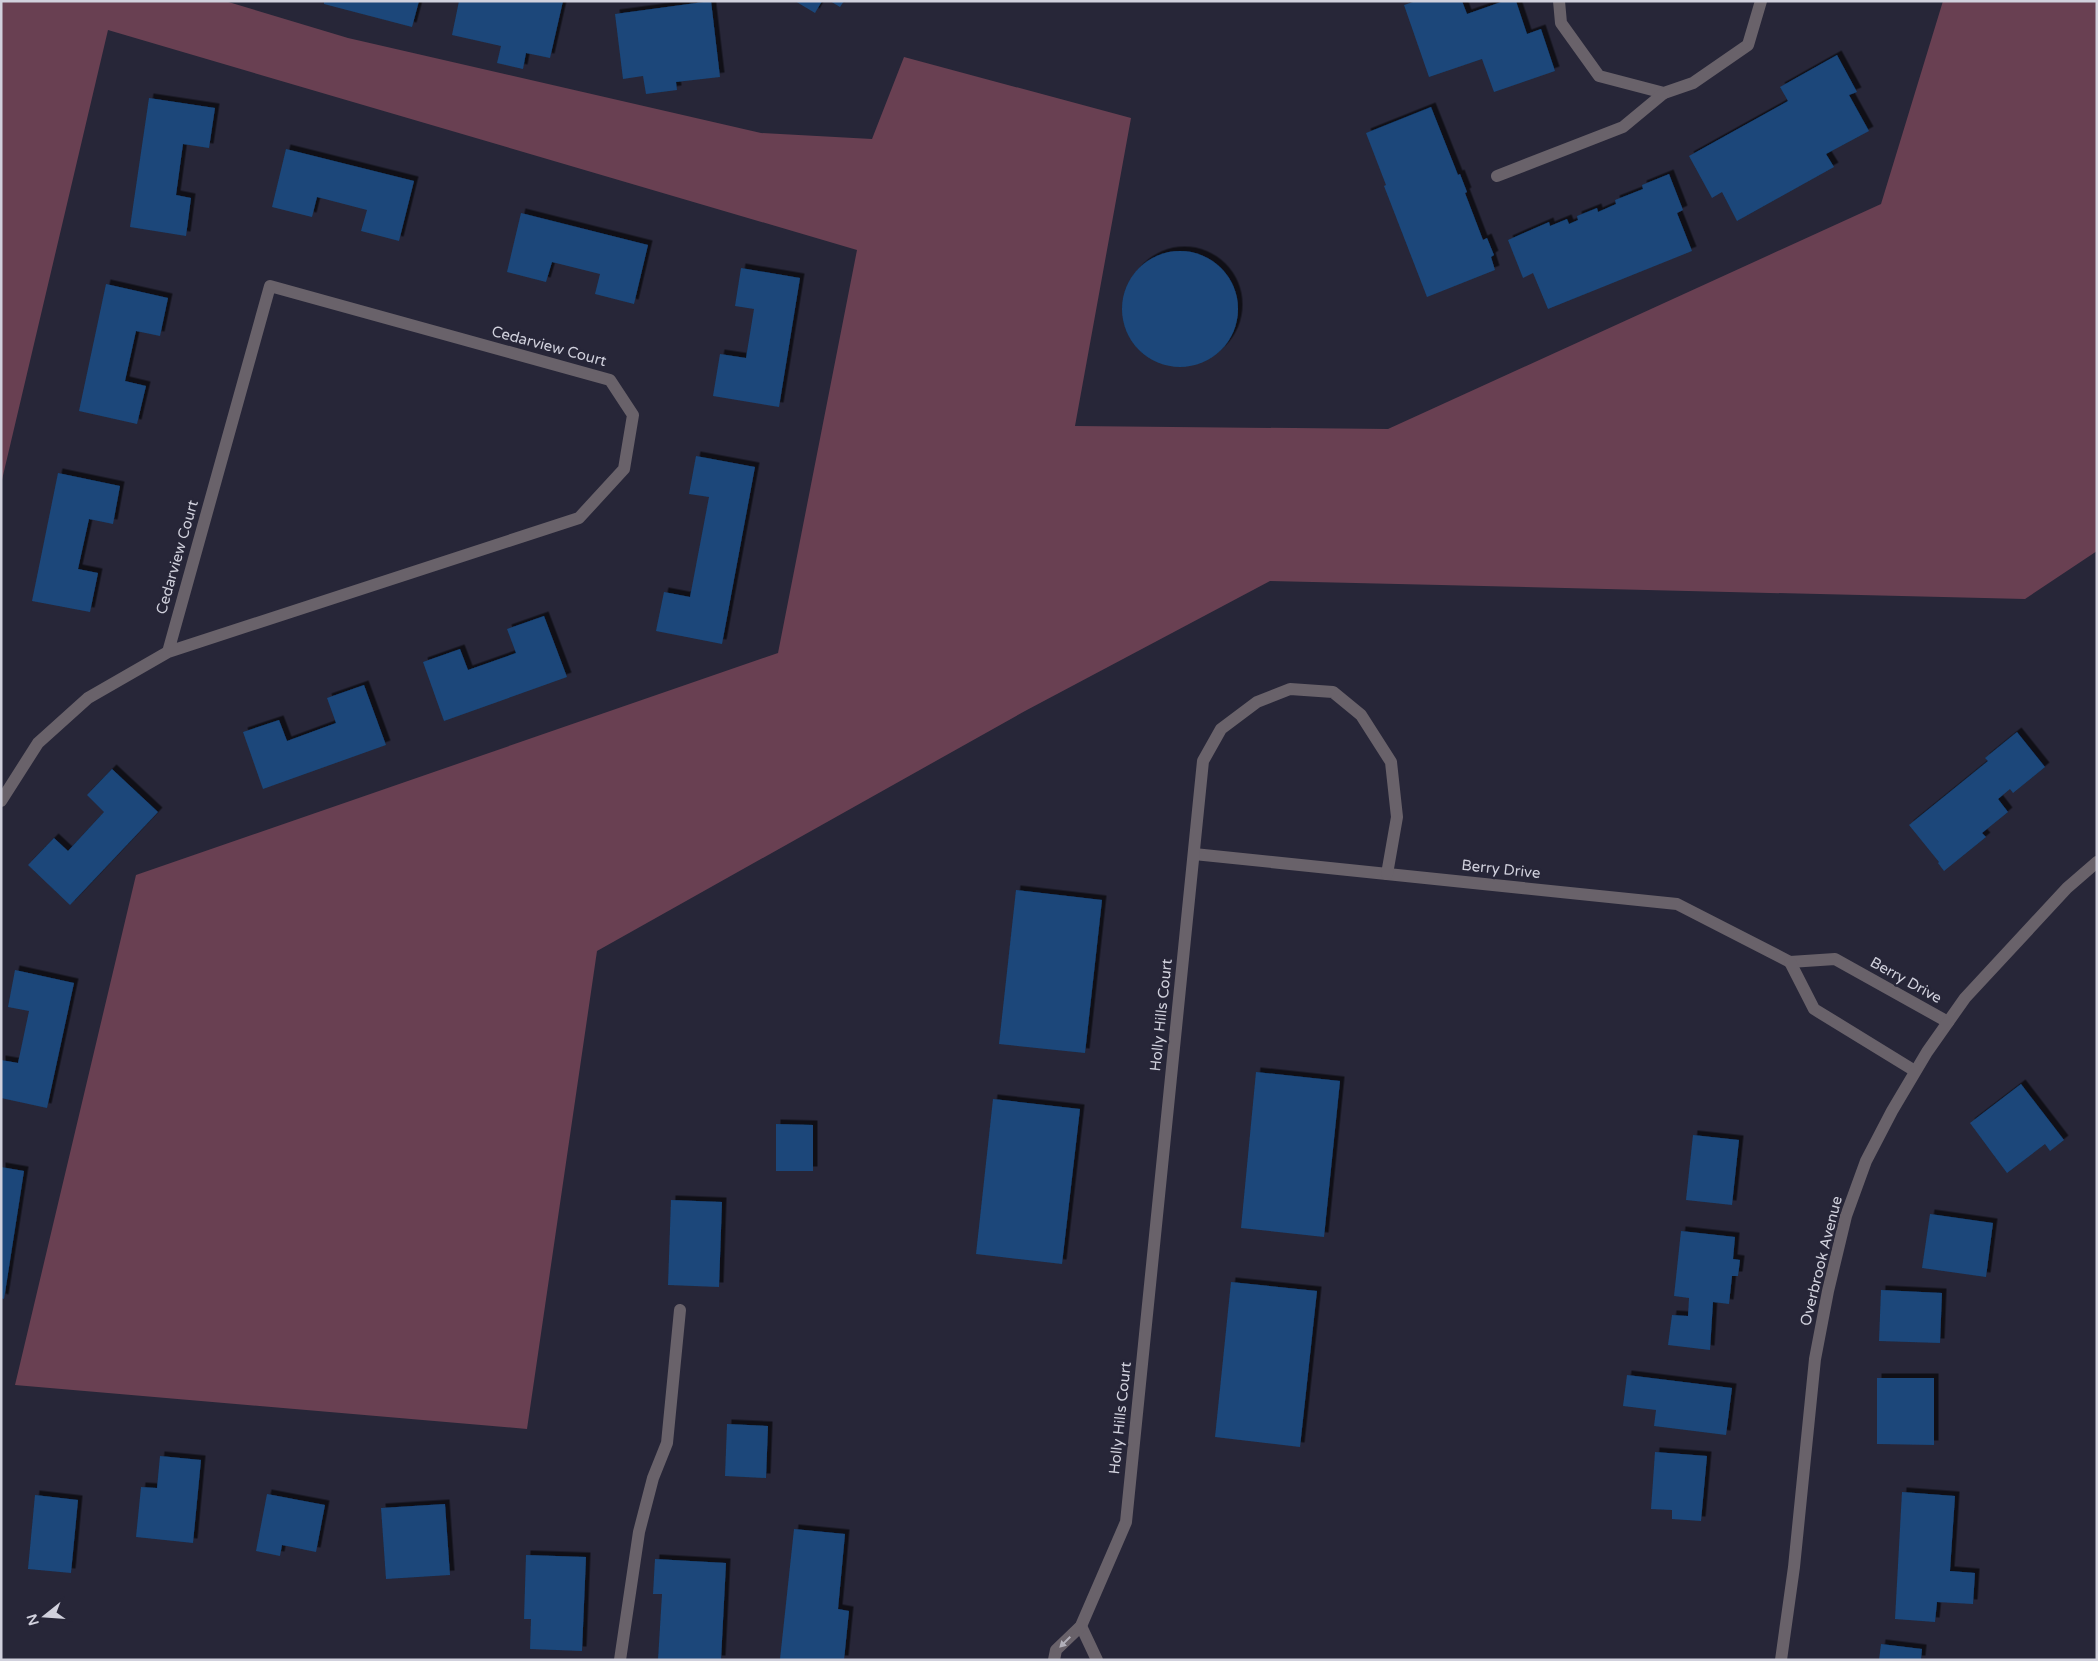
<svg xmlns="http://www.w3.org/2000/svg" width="2098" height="1661" font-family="'Varela Round',sans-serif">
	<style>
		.green { fill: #694052 }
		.building { fill: #1a477a; filter: url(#shadow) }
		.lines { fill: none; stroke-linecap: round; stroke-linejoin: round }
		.minor { stroke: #69626a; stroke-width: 12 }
		.oneway { fill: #b2b0ba }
		.labels { text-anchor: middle; stroke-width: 5; stroke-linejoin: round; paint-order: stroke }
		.street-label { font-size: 15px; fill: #d1d1dd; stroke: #272638 }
	</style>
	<defs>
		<filter id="shadow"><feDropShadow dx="4.5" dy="-4.5" stdDeviation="0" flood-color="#0009"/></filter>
	</defs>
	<rect width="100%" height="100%" fill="#272638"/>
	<path class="green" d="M 1,1 L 225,1 L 348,38 L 761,133 L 872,139 L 904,57 L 1131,118 L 1075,426 L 1388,429 L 1881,204 L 1943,1 L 2097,1 L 2097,551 L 2025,599 L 1270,581 L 1025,711 L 597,951 L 527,1429 L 15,1385 L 136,875 L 778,653 L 857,250 L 108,30 L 1,484 Z"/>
	<g class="building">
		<path d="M 324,1 L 419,1 L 412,27 L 324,4 Z"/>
		<path d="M 459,1 L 563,1 L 550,58 L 526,53 L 523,69 L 497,63 L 501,46 L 452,35 Z"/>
		<path d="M 711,1 L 720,77 L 676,82 L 677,90 L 646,94 L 643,76 L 623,79 L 615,14 Z"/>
		<path d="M 795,1 L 822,1 L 815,13 Z"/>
		<path d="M 830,1 L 844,1 L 840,7 Z"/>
		<path d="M 1416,1 L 1462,1 L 1467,14 L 1504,1 L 1516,1 L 1527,34 L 1541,29 L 1555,71 L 1494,92 L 1482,59 L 1429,77 L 1404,5 Z"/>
		<path d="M 1837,55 L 1857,92 L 1849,95 L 1869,131 L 1826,154 L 1834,167 L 1737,221 L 1722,192 L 1712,198 L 1689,156 L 1788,101 L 1780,87 Z"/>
		<path d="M 149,98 L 215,108 L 209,148 L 183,144 L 176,195 L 191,198 L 186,236 L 130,227 Z"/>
		<path d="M 1431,107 L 1458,175 L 1460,174 L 1467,192 L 1465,193 L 1483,240 L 1487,238 L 1494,255 L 1491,257 L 1495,270 L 1427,297 L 1384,186 L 1386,185 L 1366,133 Z"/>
		<path d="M 286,149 L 414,181 L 399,241 L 361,231 L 367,210 L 317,197 L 312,217 L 272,207 Z"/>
		<path d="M 1669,174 L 1683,210 L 1677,213 L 1692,251 L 1548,309 L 1533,273 L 1523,278 L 1508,240 L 1549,222 L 1550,226 L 1567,219 L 1569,224 L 1578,220 L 1577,216 L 1597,208 L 1598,212 L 1616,204 L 1615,200 L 1643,189 L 1642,185 Z"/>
		<path d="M 521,213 L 648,245 L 634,304 L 595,294 L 600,274 L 552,262 L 546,282 L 507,272 Z"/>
		<circle cx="1180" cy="309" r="58"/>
		<path d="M 741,268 L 800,278 L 779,407 L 713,396 L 720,354 L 746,358 L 754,309 L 735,306 Z"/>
		<path d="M 106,284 L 168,298 L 160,336 L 136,331 L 125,381 L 146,386 L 137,424 L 79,411 Z"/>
		<path d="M 696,456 L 755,467 L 722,644 L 656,631 L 664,592 L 690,597 L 709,497 L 689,494 Z"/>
		<path d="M 58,473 L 120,486 L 113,524 L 89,519 L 78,569 L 98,573 L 90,612 L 32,601 Z"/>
		<path d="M 544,616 L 567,677 L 444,721 L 423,662 L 460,649 L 468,670 L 516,653 L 507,629 Z"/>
		<path d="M 364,685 L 386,745 L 263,789 L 243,732 L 279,720 L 287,741 L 336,723 L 327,698 Z"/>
		<path d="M 2017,732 L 2045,767 L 2013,793 L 2010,789 L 1998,799 L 2008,812 L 1982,833 L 1986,837 L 1944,871 L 1938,863 L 1939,862 L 1909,825 L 1988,761 L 1985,758 Z"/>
		<path d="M 112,769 L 158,812 L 70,905 L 28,865 L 54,838 L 68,851 L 104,812 L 87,795 Z"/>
		<path d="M 1016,890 L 1102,900 L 1085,1053 L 999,1044 Z"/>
		<path d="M 15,970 L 74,983 L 47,1108 L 1,1098 L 1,1060 L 18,1063 L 29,1011 L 8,1007 Z"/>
		<path d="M 1256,1072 L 1340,1081 L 1324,1237 L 1241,1228 Z"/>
		<path d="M 2021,1084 L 2064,1140 L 2050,1151 L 2045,1144 L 2007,1173 L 1970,1123 Z"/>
		<path d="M 993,1099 L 1080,1109 L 1062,1264 L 976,1254 Z"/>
		<path d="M 776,1124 L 813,1125 L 813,1171 L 776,1171 Z"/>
		<path d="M 1693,1135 L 1739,1140 L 1732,1205 L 1686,1200 Z"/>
		<path d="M 1,1167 L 24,1171 L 4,1299 L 1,1298 Z"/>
		<path d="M 671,1200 L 722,1202 L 719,1287 L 668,1285 Z"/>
		<path d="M 1930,1214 L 1993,1223 L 1986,1277 L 1922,1268 Z"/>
		<path d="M 1681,1231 L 1735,1237 L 1733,1259 L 1740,1260 L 1738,1276 L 1732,1276 L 1729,1304 L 1713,1302 L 1710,1350 L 1668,1345 L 1672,1315 L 1688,1316 L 1689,1298 L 1674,1296 Z"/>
		<path d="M 1231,1282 L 1317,1291 L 1300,1447 L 1215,1437 Z"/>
		<path d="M 1881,1290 L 1942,1293 L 1940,1343 L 1879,1341 Z"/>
		<path d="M 1627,1375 L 1732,1388 L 1726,1435 L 1654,1426 L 1656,1410 L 1623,1406 Z"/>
		<path d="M 1877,1378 L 1934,1378 L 1934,1445 L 1877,1444 Z"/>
		<path d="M 727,1424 L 768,1426 L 766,1478 L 725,1476 Z"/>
		<path d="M 1655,1452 L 1707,1456 L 1701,1521 L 1672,1519 L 1672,1510 L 1651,1509 Z"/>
		<path d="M 160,1456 L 201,1460 L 193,1543 L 136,1537 L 141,1487 L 157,1488 Z"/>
		<path d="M 1902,1492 L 1955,1496 L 1950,1571 L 1975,1573 L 1973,1604 L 1937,1602 L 1935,1622 L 1895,1619 Z"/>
		<path d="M 267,1494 L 325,1505 L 316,1552 L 282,1545 L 280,1556 L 256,1551 Z"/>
		<path d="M 35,1495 L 78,1500 L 71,1573 L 28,1569 Z"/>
		<path d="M 445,1504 L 450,1575 L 386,1579 L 381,1508 Z"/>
		<path d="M 794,1529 L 845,1534 L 838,1609 L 849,1611 L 844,1660 L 780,1659 Z"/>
		<path d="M 526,1555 L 586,1557 L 582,1651 L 530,1649 L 531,1619 L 524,1619 Z"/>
		<path d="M 655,1559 L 726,1563 L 721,1660 L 658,1660 L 662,1594 L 653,1594 Z"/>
		<path d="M 1881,1644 L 1922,1649 L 1921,1660 L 1879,1660 Z"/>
	</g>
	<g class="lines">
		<g class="minor">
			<path d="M 1559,1 L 1561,23 L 1599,76 L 1664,93 L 1693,83 L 1748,45 L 1761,1"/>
			<path d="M 1497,176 L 1623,127 L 1664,93"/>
			<path d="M 1,801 L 38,743 L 88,698 L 168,652 L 579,518 L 624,469 L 633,415 L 610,380 L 270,286 L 168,652"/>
			<path d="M 1194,854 L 1677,904 L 1790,962 L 1835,959 L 1948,1022"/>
			<path d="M 1790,962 L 1814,1009 L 1915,1071"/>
			<path d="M 1081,1626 L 1097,1660"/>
			<path d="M 620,1660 L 639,1532 L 653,1478 L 667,1443 L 680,1310"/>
			<path d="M 1054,1660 L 1056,1650 L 1081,1626 L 1126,1522 L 1203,761 L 1221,729 L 1257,702 L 1290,689 L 1333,692 L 1361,715 L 1391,762 L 1397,817 L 1387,874"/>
			<path d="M 1781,1660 L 1794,1567 L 1815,1359 L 1828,1291 L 1846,1216 L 1866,1161 L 1892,1111 L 1927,1052 L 1965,998 L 2067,888 L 2097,862"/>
		</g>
	</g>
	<defs><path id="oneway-solid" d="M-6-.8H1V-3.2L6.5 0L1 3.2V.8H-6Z" transform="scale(1.25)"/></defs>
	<use class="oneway" href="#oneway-solid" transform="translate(1065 1642) rotate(135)"/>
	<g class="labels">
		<g class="street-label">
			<text transform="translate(549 346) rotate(15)" y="5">Cedarview Court</text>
			<text transform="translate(177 557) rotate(-74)" y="5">Cedarview Court</text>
			<text transform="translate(1501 869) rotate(6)" y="5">Berry Drive</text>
			<text transform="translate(1906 980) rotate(29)" y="5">Berry Drive</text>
			<text transform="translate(1161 1015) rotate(-84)" y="5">Holly Hills Court</text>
			<text transform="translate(1821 1261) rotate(-76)" y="5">Overbrook Avenue</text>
			<text transform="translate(1120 1418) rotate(-84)" y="5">Holly Hills Court</text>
		</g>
	</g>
	<rect width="2098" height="1661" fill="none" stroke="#d1d1dd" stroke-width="5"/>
	<g transform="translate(45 1616) rotate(253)" stroke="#272638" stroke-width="4" paint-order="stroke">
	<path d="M0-4L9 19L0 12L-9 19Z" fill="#d1d1dd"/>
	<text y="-8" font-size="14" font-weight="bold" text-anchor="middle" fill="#d1d1dd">N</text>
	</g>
</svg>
